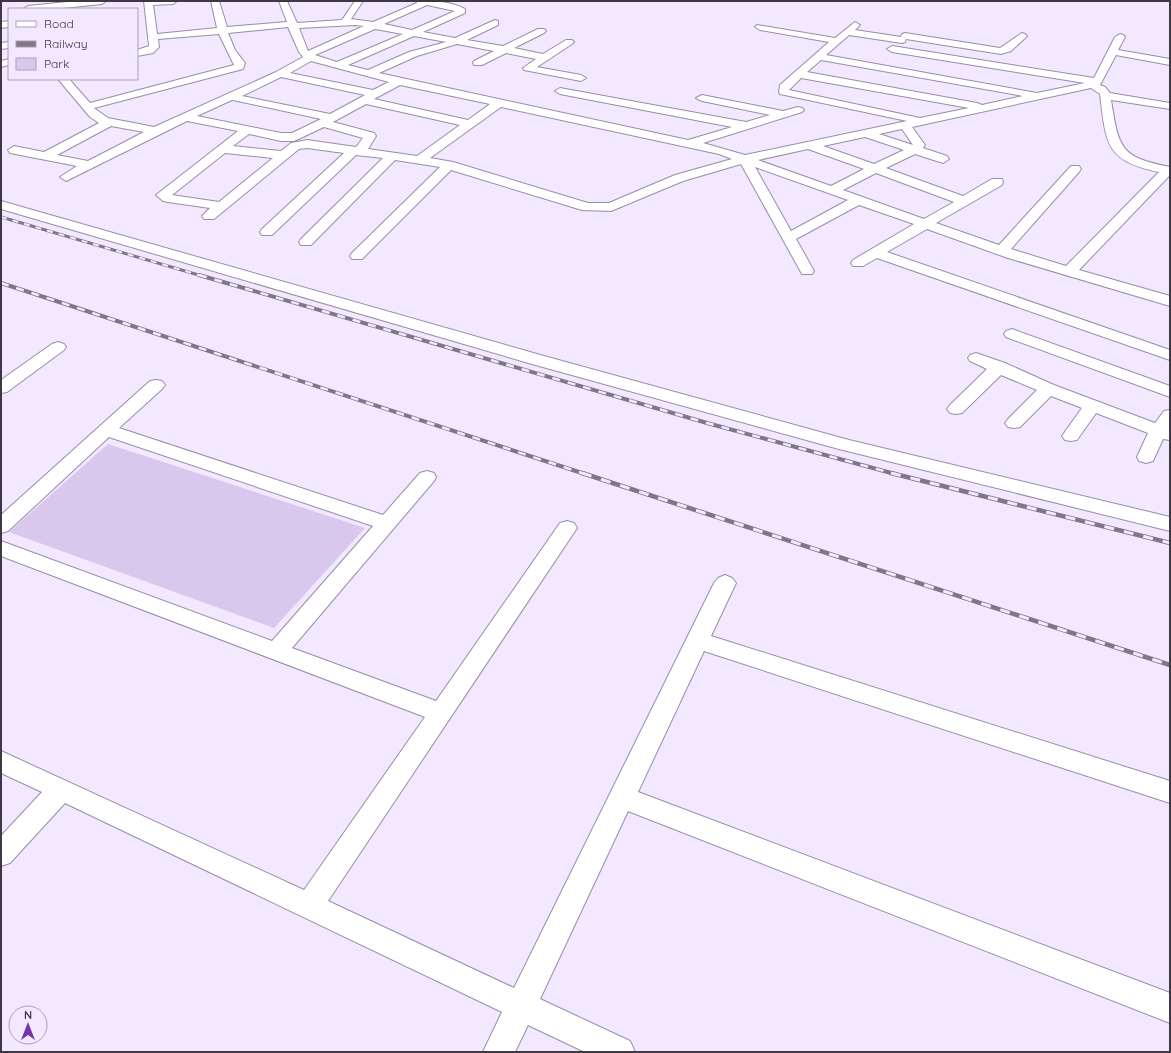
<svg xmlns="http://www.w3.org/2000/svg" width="1171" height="1053" font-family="Quicksand,sans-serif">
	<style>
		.green { fill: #d9c8ee }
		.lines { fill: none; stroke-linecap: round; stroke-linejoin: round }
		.minor-casing { stroke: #998da6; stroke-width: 2 }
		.minor { fill: #fff; fill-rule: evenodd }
		.rail-far2-casing { stroke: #7e7786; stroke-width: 3 }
		.rail-far1-casing { stroke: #7e7786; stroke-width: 4 }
		.rail-casing { stroke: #7e7786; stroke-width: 4.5 }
		.rail-far2 { stroke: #f2e8ff; stroke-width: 2; stroke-dasharray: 6; stroke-linecap: butt }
		.rail-far1 { stroke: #f2e8ff; stroke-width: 2.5; stroke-dasharray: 8; stroke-linecap: butt }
		.rail { stroke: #f2e8ff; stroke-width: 3; stroke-dasharray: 10; stroke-linecap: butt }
	</style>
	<rect width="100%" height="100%" fill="#f2e8ff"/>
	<path class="green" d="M 108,444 L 365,528 L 274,628 L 9,532 Z"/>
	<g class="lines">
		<g class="minor-casing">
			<g id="minor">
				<path d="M 77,1 L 106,1 L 102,4 L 53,9 L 23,9 L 28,6 Z"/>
				<path d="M 144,1 L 177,1 L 173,4 L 153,5 L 157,34 L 217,28 L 211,1 L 219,1 L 227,27 L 287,22 L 279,1 L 287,1 L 297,23 L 342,20 L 355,1 L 363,1 L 351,19 L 373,22 L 417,3 L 416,1 C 432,1 451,1 465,9 L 465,13 L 423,32 L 455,38 L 495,20 L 498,21 L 498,25 L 467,40 L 503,46 L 538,29 L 544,29 L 546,31 L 544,33 L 514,48 L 543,54 L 566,40 L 572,40 L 574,42 L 572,44 L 537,67 L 581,75 L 586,78 L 581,81 L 524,70 L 523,68 L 536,59 L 506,53 L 482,65 L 474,65 L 473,63 L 474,61 L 494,51 L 457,44 L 417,56 L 379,73 L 688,140 L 732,127 L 560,94 L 555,91 L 560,88 L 746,122 L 770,115 L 702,101 L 696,98 L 702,95 L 783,111 L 798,107 L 802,108 L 804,110 L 802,112 L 703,143 L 745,155 L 907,121 L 780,94 L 779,92 L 780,85 L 829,42 L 760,30 L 755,27 L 757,25 L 835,38 L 855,22 L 860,25 L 855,30 L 901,37 L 902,34 L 905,33 L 1000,48 L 1022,33 L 1025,34 L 1027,36 L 1025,38 L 1011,51 L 1001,54 L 906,39 L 905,42 L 902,43 L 849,35 L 826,55 L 1037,93 L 1085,83 L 892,52 L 887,49 L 892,46 L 1094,78 L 1115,37 L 1120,34 L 1123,35 L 1125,37 L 1118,50 L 1170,59 L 1170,65 L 1116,55 L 1100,85 L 1105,87 L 1110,93 L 1170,103 L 1170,109 L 1111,100 C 1119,149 1120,157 1170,167 L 1170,175 L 1079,270 L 1170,296 L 1170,306 L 1008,258 L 927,229 L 887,252 L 1170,350 L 1170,360 L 877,258 L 863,266 L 853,266 L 851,263 L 853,260 L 914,224 L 859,205 L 796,239 L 814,271 L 812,274 L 802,274 L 741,164 L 683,181 L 611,211 L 582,210 L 451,170 L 362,259 L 352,259 L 350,256 L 352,253 L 440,167 L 395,160 L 311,245 L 301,245 L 299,242 L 301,239 L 383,158 L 356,155 L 272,235 L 262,235 L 260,232 L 262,229 L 344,153 L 307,148 L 299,149 L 214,219 L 204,219 L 202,216 L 210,208 L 168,202 L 163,201 L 156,195 L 238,131 L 187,121 L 66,181 L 60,177 L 77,166 L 10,153 L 8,150 L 14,146 L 44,152 L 99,123 L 90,117 L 58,79 L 69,79 L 90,103 L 234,65 L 219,34 L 158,39 L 159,47 L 153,53 L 137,56 L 137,50 L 149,46 ZM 427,5 L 455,11 L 412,30 L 384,24 ZM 355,25 L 364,26 L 308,51 L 299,28 ZM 288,27 L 299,52 L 303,57 L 276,72 L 154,127 L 108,118 L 94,108 L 243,69 L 245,63 L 235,50 L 228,33 ZM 375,29 L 403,34 L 337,62 L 315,55 ZM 414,36 L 446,42 L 409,52 L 368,70 L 348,65 ZM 821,60 L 1023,96 L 982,105 L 977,103 L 807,72 ZM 311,61 L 389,82 L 373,90 L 290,73 ZM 281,77 L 365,95 L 330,114 L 242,96 ZM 801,78 L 969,108 L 920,118 L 789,90 ZM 400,85 L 490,104 L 468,120 L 374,99 ZM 1091,88 L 1100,94 C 1106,143 1105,161 1159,172 L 1066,266 L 1011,249 L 1079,172 L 1081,169 L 1079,166 L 1071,166 L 999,245 L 936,223 L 1002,185 L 1003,182 L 1002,179 L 992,179 L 963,196 L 886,168 L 915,154 L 943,163 L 949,159 L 947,156 L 923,148 L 925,145 L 912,127 ZM 232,100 L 233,100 L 321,119 L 292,133 L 281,133 L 197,116 ZM 366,104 L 460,125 L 417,156 L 368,149 L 376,136 L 374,133 L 333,122 ZM 501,107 L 719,154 L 732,159 L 675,175 L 609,203 L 588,203 L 453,162 L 430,158 ZM 111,126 L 144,132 L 88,161 L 57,155 ZM 324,127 L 363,138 L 356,147 L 307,140 L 291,143 L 281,151 L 233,146 L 249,134 L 281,141 L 294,141 ZM 902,129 L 913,145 L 879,134 ZM 865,137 L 904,150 L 874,164 L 823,146 ZM 808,149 L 864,169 L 831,186 L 758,160 ZM 225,153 L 273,158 L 219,202 L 172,195 ZM 755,167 L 848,200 L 791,231 ZM 876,173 L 954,202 L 924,219 L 843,190 Z"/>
				<path d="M 9,21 L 9,27 L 1,28 L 1,22 Z"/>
				<path d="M 9,42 L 9,48 L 1,49 L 1,43 Z"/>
				<path d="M 9,59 L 9,65 L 1,67 L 1,61 Z"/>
				<path d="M 1,201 L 544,356 L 849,440 L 1170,517 L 1170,531 L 839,449 L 532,364 L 1,209 Z"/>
				<path d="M 1012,329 L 1170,386 L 1170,397 L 1006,337 L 1004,334 L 1006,331 Z"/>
				<path d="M 58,342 L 64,344 L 66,347 L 64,350 L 7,392 L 1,393 L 1,380 L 52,344 Z"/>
				<path d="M 976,353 L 1005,363 L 1054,385 L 1155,423 L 1164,411 L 1170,410 L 1170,440 L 1163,439 L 1153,461 L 1146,463 L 1139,461 L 1137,457 L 1148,433 L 1096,413 L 1077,440 L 1071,441 L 1065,440 L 1062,436 L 1082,408 L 1051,396 L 1020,427 L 1014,428 L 1008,427 L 1005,423 L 1008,419 L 1037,390 L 1001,375 L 962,413 L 956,414 L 950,413 L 947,409 L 950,405 L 987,369 L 970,361 L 968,358 L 970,355 Z"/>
				<path d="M 156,380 L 162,381 L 165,385 L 162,389 L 119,428 L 383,515 L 420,473 L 427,471 L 434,473 L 436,477 L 434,481 L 292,648 L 436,701 L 560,523 L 567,521 L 574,523 L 577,528 L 328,901 L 514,988 L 714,583 L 718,578 L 725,575 L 732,578 L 736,583 L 711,636 L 1170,781 L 1170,803 L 704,651 L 638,792 L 1170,993 L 1170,1023 L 628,811 L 540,999 L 630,1041 L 635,1052 L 585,1052 L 528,1025 L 515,1052 L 483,1052 L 502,1012 L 65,803 L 10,863 L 1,866 L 1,836 L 42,792 L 1,773 L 1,751 L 304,890 L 425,717 L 1,556 L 1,541 L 272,641 L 373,526 L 109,437 L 8,531 L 1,533 L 1,515 L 150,381 Z"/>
			</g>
		</g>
		<use href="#minor" class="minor"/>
		<g class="rail-far2-casing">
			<path id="rail-far2" d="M 1,217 L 202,276"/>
		</g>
		<g class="rail-far1-casing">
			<g id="rail-far1">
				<path d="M 199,275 L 707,423 L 895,474"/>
				<path d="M 1,283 L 585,474"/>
			</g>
		</g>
		<g class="rail-casing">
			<g id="rail">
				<path d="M 582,473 L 1170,665"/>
				<path d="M 891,473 L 1170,543"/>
			</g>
		</g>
		<use href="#rail-far2" class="rail-far2"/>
		<use href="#rail-far1" class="rail-far1"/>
		<use href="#rail" class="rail"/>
	</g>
	<rect width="1171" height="1053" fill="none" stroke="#3d3843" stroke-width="4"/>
	<rect x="8" y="8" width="130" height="72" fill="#f2e8ff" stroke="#aaa2b4"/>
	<rect x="16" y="21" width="20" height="6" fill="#ffffff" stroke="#aaa2b4"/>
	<text x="44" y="28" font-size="12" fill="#3d3843">Road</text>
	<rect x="16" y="41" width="20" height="6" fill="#7e7786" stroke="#aaa2b4"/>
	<text x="44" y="48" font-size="12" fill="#3d3843">Railway</text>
	<rect x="16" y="58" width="20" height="12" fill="#d9c8ee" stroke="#aaa2b4"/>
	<text x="44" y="68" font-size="12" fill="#3d3843">Park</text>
	<g transform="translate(28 1025)"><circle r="19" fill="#f2e8ff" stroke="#aaa2b4"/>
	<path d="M0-3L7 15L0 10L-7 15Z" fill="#7534a9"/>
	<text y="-6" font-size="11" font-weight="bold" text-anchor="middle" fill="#3d3843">N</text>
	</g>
</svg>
